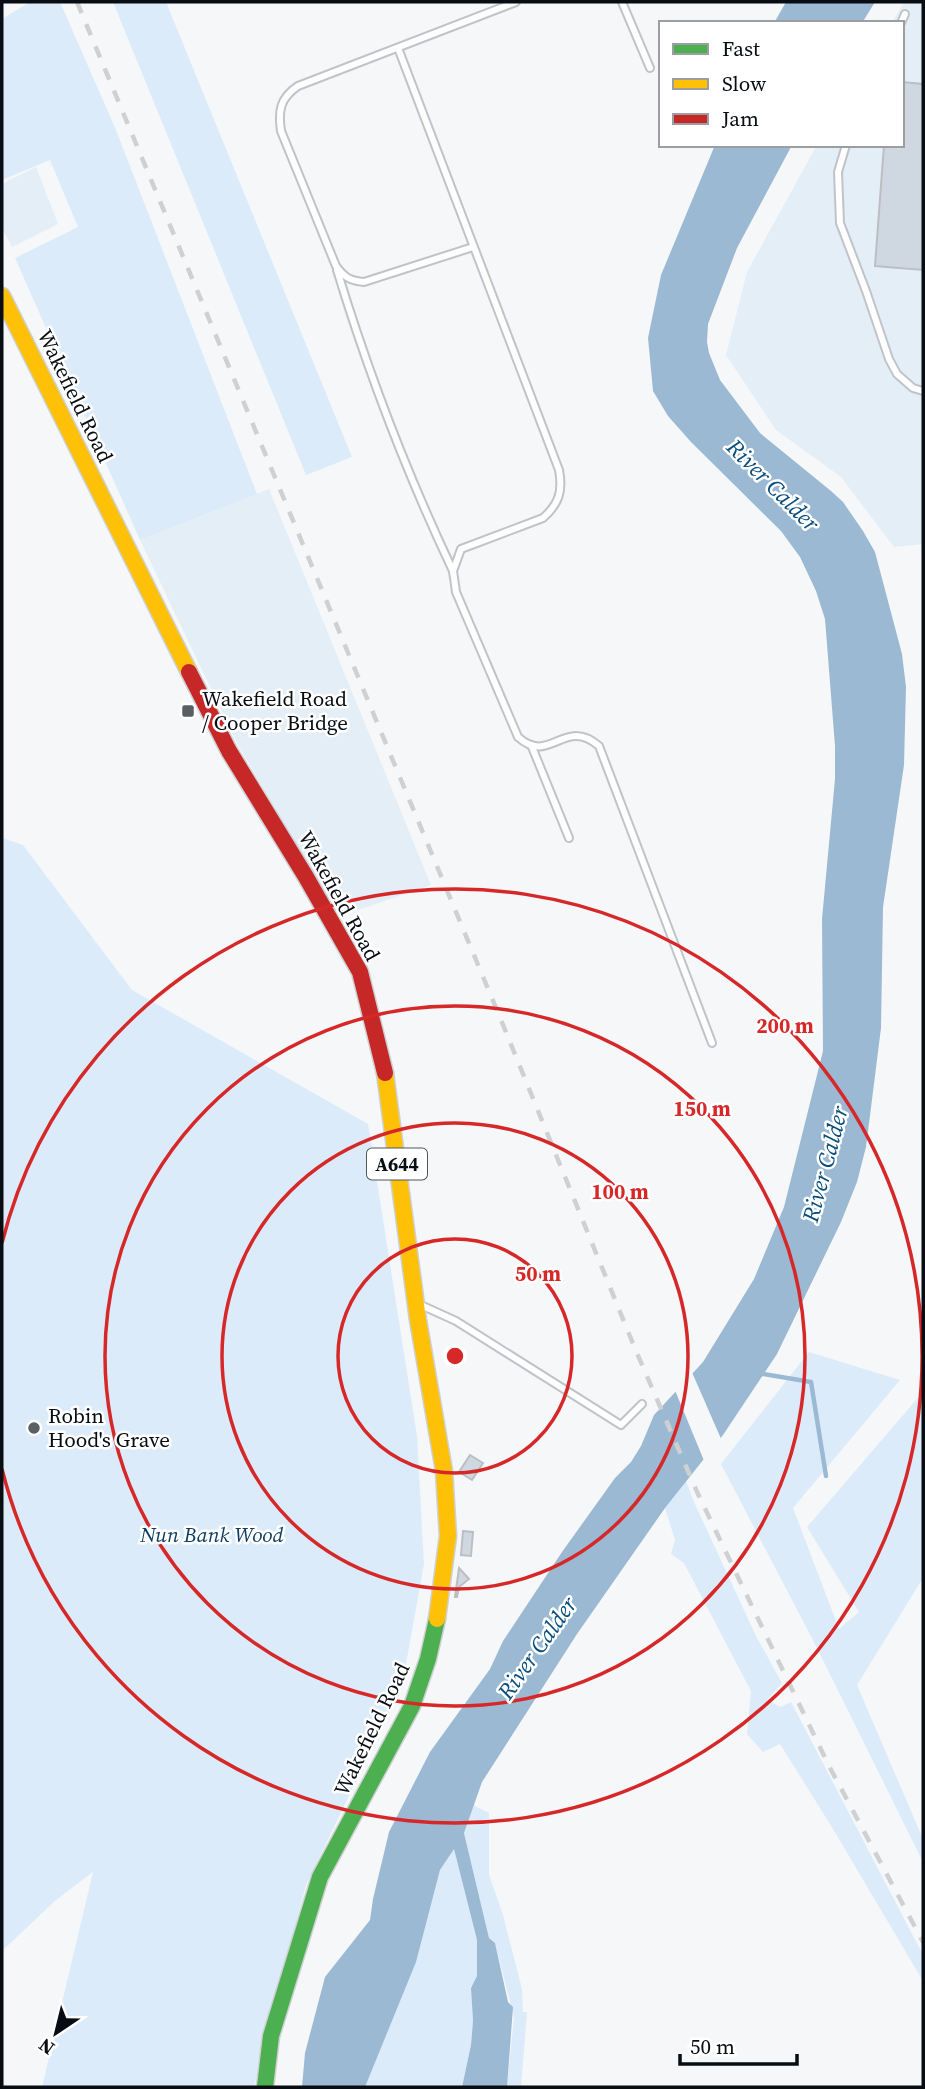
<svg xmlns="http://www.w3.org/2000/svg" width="925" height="2089" font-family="'Source Serif 4',serif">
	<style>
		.built { fill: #e4eef7 }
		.green { fill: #dcebfa }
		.water { fill: #9bb9d2 }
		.pier { fill: #f5f7f9 }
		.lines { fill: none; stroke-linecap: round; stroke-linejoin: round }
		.stream { stroke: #9bb9d2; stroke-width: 4.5 }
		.building { fill: #cfd8e0; stroke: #bbbfc4; stroke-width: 2 }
		.lane-casing { stroke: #c0c4c8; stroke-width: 10 }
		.fast-casing { stroke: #ced0d2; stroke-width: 19 }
		.slow-casing { stroke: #ced0d2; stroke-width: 19 }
		.jam-casing { stroke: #ced0d2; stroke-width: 19 }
		.lane { stroke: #fefefe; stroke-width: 6 }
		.fast { stroke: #4caf50; stroke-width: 16 }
		.slow { stroke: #ffc107; stroke-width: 16 }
		.jam { stroke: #c62828; stroke-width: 16 }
		.rail { stroke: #cfd0d1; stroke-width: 4.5; stroke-dasharray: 12 12; stroke-linecap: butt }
		.ring { fill: none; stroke: #d62828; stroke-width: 3.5 }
		.poi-dot { fill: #5a5f64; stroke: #fff; stroke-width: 2.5 }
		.labels { text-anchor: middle; stroke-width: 5; stroke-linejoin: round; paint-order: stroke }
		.shield { fill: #fff; stroke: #51565a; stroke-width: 2 }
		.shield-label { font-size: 19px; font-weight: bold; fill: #070d13 }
		.street-label { font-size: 21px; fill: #070d13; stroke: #fff }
		.poi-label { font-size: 21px; fill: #070d13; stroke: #fff; text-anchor: start }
		.park-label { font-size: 21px; font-style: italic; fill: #0a3c5f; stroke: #fff }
		.water-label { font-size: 23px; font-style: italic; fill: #084d7c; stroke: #fff }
		.centre { fill: #d62828; stroke: #fff; stroke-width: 3.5 }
		.ring-label { font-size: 21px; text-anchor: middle; font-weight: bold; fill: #d62828; stroke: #fff; stroke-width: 5; stroke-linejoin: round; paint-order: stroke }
	</style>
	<rect width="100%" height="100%" fill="#f5f7f9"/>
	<g class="built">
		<path d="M 904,2 L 923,2 L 923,544 L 894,547 L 841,477 L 776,430 L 726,355 L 747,272 L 817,145 L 902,145 L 902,23 L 892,23 Z"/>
		<path d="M 36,167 L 58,224 L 12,247 L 2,228 L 2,184 Z"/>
		<path d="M 269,489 L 431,885 L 338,917 L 237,743 L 140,540 Z"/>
	</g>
	<g class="green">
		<path d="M 30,2 L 60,2 L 116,130 L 257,494 L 140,540 L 15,258 L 78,227 L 50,160 L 2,180 L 2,19 Z"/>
		<path d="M 113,2 L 166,2 L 352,457 L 306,475 Z"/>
		<path d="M 2,838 L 23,845 L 132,990 L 368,1124 L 417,1436 L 424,1564 L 402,1686 L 306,1885 L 254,2087 L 42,2087 L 93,1872 L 56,1900 L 2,1951 Z"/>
		<path d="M 809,1352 L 900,1380 L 793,1508 L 839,1629 L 859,1612 L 807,1527 L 923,1392 L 923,1578 L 857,1685 L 923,1839 L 923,1862 L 817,1648 L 721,1464 Z"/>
		<path d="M 686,1481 L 694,1502 L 756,1636 L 782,1683 L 767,1700 L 781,1707 L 791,1702 L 923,1955 L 923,1981 L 830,1824 L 780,1744 L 763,1752 L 747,1734 L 751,1691 L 684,1563 L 671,1554 L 675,1540 L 665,1508 Z"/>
		<path d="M 473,1805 L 489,1813 L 489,1875 L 503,1915 L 522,1989 L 523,2012 L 527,2012 L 521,2087 L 507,2087 L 514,2017 L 495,1943 L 489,1938 L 464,1833 Z"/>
		<path d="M 454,1849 L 477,1940 L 477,1976 L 471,1988 L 473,2021 L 471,2045 L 462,2087 L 365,2087 L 430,1907 L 440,1870 Z"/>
	</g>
	<g class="water">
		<path d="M 786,2 L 875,2 L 862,23 L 774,23 Z"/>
		<path d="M 715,145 L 792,145 L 737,248 L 708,324 L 707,342 L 709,353 L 720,380 L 760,433 L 831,491 L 843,502 L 863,531 L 875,552 L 902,654 L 906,687 L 904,765 L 883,907 L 881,1028 L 866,1147 L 857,1182 L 841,1222 L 777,1354 L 723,1435 L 665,1508 L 577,1634 L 482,1782 L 464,1833 L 489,1938 L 495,1943 L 508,2002 L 513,2007 L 507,2087 L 462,2087 L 471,2045 L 473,2021 L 471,1988 L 477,1976 L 477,1940 L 454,1849 L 440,1870 L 416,1962 L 365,2087 L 302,2087 L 305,2053 L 325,1977 L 370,1920 L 373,1899 L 389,1832 L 430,1752 L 490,1669 L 503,1641 L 562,1552 L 615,1478 L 631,1462 L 641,1446 L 654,1415 L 703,1362 L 754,1279 L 784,1207 L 823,1051 L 822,919 L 835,779 L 835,746 L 825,619 L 816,591 L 800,557 L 781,531 L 691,442 L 668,416 L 653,391 L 648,338 L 661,275 Z"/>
	</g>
	<path class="pier" d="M 691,1370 L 722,1441 L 705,1463 L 674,1388 Z"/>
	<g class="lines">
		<path class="stream" d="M 757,1373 L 811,1382 L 826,1476"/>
	</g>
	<g class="building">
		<path d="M 902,82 L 923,84 L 923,270 L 875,266 L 884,145 L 902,145 Z"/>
		<path d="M 470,1455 L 483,1463 L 472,1480 L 459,1472 Z"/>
		<path d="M 463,1531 L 473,1532 L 471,1556 L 461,1555 Z"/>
		<path d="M 459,1568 L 469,1579 L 459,1587 L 457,1597 L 455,1597 Z"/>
	</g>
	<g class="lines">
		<g class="lane-casing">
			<g id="lane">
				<path d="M 622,2 L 650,68"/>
				<path d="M 901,23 L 905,14"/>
				<path d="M 398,48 L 559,470 C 563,491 559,504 543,518 L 461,549 L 453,571 L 456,592 L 518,737 C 550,766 564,716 599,746 L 712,1043"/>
				<path d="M 846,145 L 838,172 L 840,223 L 866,291 L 889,359 L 897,374 L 913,388 L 923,391"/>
				<path d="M 473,247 L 364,282 C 350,281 344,277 336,266 L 281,131 C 278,111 280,98 298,86 L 516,2"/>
				<path d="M 337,270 C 368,372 407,474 453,571"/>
				<path d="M 532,747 L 569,838"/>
				<path d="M 423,1306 L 456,1321 L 621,1425 L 642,1404"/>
			</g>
		</g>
		<g class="fast-casing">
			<path id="fast" d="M 265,2087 L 271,2036 L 320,1877 L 412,1706 L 428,1659 L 437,1619"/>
		</g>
		<g class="slow-casing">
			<g id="slow">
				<path d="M 2,296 L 189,672"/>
				<path d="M 385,1073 L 418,1320 L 444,1471 L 448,1536 L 437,1619"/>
			</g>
		</g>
		<g class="jam-casing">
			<path id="jam" d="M 189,672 L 229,751 L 306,877 L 360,972 L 385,1073"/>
		</g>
		<use href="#lane" class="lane"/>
		<use href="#fast" class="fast"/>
		<use href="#slow" class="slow"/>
		<use href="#jam" class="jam"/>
		<path class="rail" d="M 77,2 L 501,1020 L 636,1351 L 698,1494 L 828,1764 L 923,1942"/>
	</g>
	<g class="ring">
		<circle cx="455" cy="1356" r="117"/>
		<circle cx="455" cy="1356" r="233"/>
		<circle cx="455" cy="1356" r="350"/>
		<path d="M2 1243A467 467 0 1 1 2 1469"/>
	</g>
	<g class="poi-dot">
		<rect x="181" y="704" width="14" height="14" rx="3.5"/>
		<circle cx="34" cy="1428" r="7"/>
	</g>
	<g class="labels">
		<rect class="shield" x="367" y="1148.5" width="60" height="31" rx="5"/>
		<g class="shield-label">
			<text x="397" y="1171">A644</text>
		</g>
		<g class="street-label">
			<text transform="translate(75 396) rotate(64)" y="7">Wakefield Road</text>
			<text transform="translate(339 896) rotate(61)" y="7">Wakefield Road</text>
			<text transform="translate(372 1729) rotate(-64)" y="7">Wakefield Road</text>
		</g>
		<g class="poi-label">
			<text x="202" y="706">Wakefield Road<tspan x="202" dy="24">/ Cooper Bridge</tspan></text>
			<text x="48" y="1423">Robin<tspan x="48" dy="24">Hood's Grave</tspan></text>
		</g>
		<g class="park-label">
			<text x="212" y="1542">Nun Bank Wood</text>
		</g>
		<g class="water-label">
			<text transform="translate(773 485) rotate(45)" y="8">River Calder</text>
			<text transform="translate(825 1164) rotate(-75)" y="8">River Calder</text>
			<text transform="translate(537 1648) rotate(-55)" y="8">River Calder</text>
		</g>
	</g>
	<circle cx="455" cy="1356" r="10" class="centre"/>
	<g class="ring-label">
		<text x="785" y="1033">200 m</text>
		<text x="702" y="1116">150 m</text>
		<text x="620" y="1199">100 m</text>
		<text x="538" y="1281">50 m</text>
	</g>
	<rect width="925" height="2089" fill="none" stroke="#070d13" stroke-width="7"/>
	<rect x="659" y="21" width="245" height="126" fill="#ffffff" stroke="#9c9ea1" stroke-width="2"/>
	<rect x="673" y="44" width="35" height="10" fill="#4caf50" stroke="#9c9ea1" stroke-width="2"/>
	<text x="722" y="56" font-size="21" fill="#070d13">Fast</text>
	<rect x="673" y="79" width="35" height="10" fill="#ffc107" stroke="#9c9ea1" stroke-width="2"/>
	<text x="722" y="91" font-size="21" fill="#070d13">Slow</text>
	<rect x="673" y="114" width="35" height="10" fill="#c62828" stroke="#9c9ea1" stroke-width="2"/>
	<text x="722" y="126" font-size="21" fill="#070d13">Jam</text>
	<g transform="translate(56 2033) rotate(215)" stroke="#ffffff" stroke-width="5" paint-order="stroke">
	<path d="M0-5L12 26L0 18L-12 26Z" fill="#070d13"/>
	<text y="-10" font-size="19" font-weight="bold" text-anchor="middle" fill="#070d13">N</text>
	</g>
	<path d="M680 2054v10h117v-10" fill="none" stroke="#070d13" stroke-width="3.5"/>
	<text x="690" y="2054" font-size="21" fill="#070d13" stroke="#ffffff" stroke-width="5" paint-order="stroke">50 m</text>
</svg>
